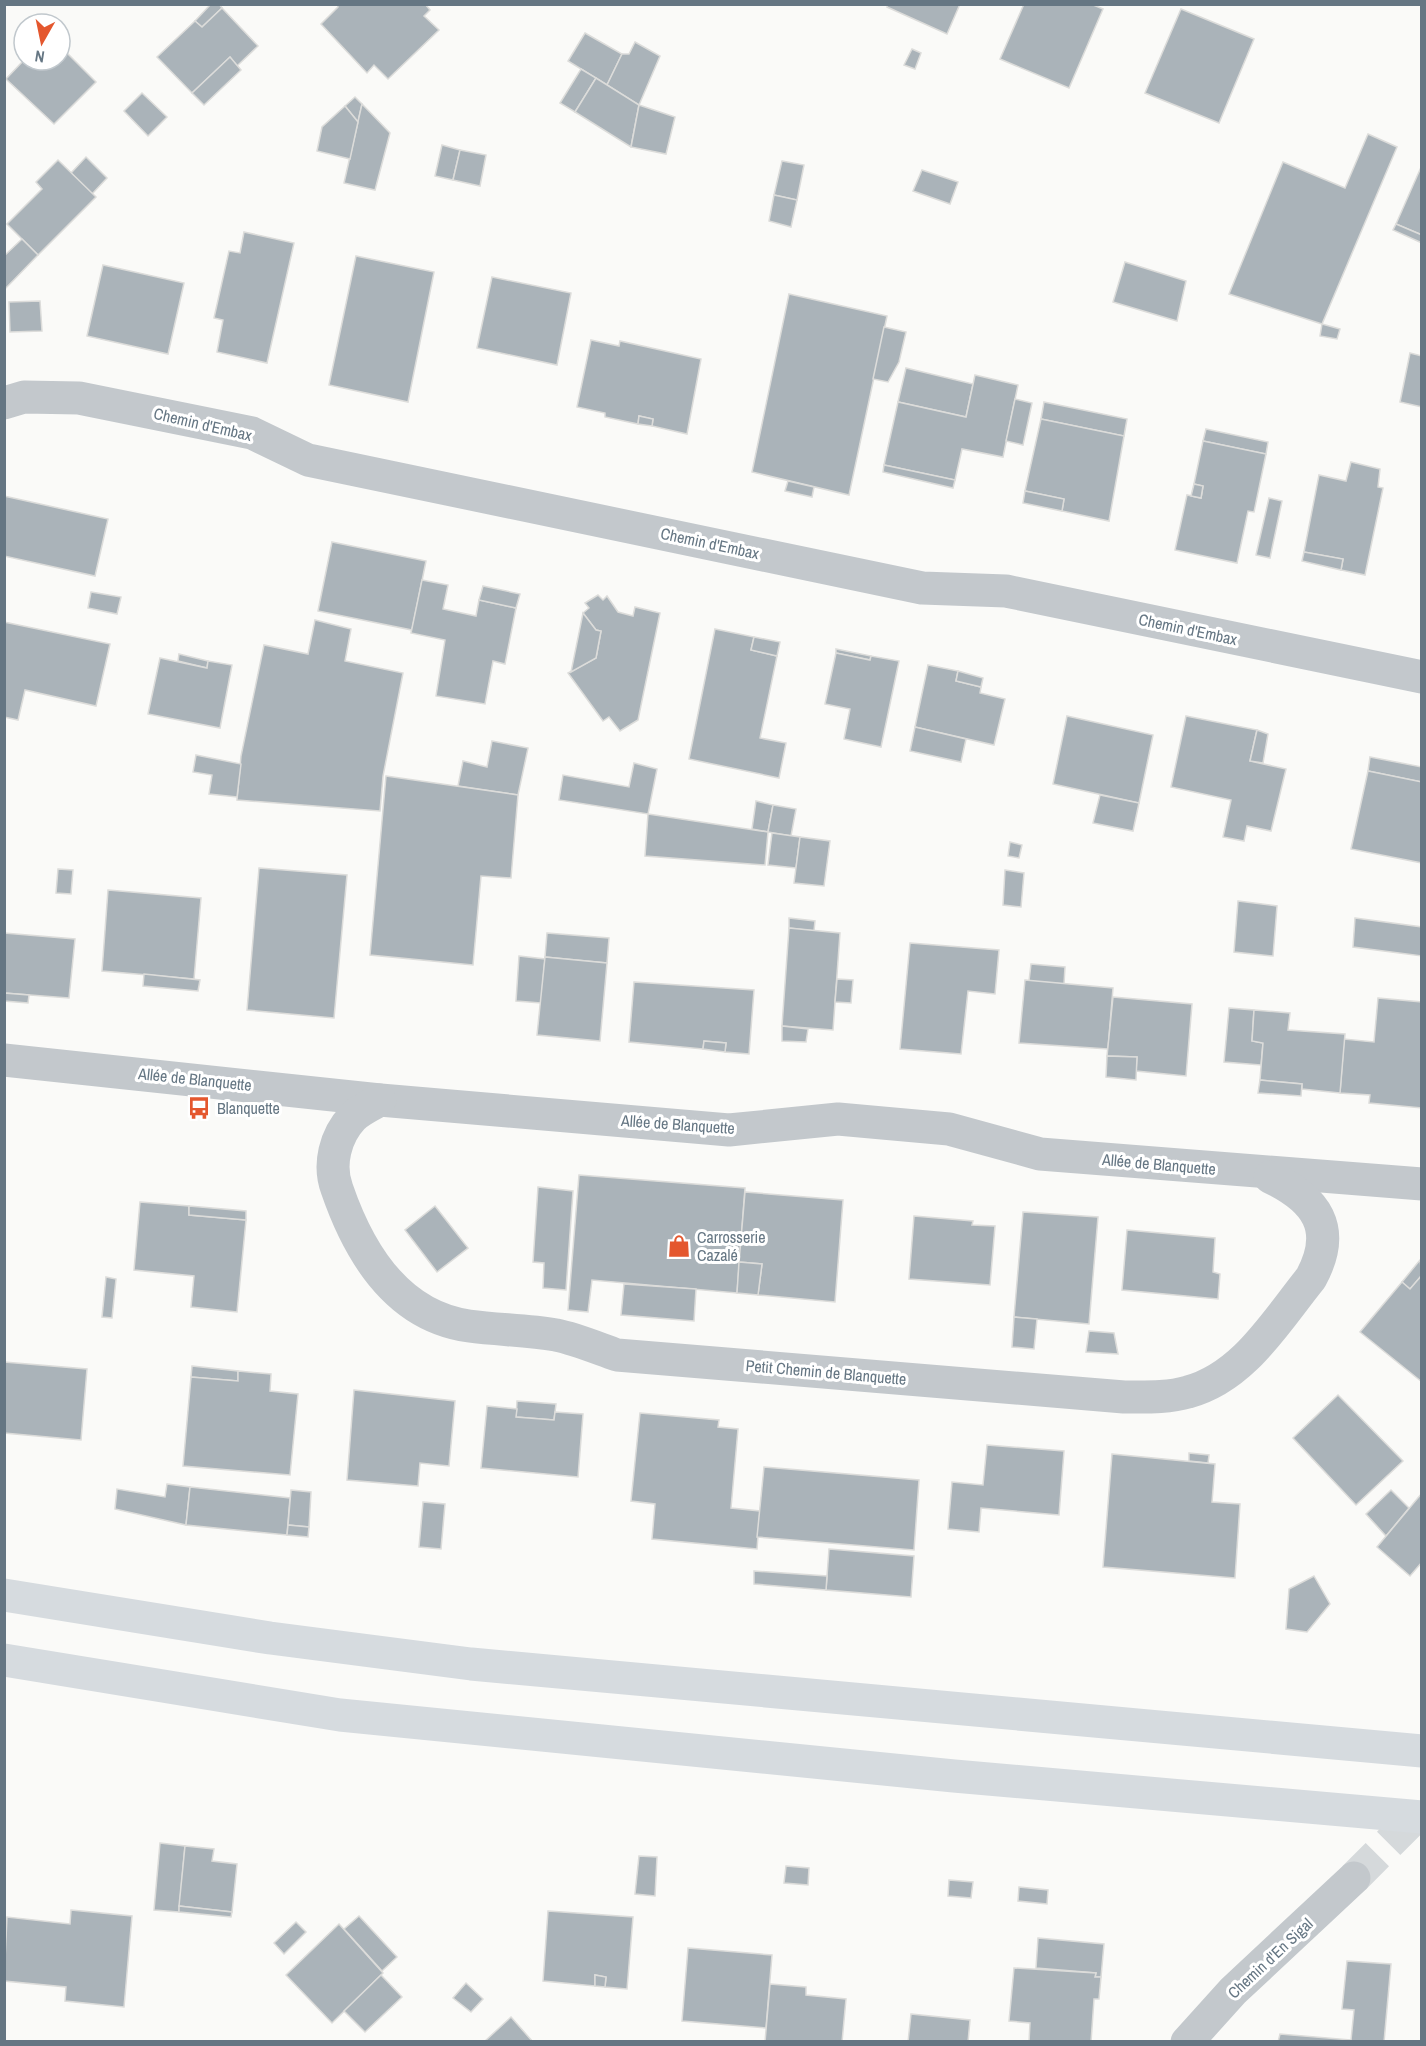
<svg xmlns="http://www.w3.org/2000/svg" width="1426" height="2046" font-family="'Archivo Narrow',sans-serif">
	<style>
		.building { fill: #aab3b9; stroke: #dcdcda; stroke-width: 1.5 }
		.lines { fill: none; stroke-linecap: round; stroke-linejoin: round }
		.minor-tunnel { stroke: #d5d9db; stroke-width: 33; stroke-dasharray: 33 16; stroke-linecap: butt }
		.minor { stroke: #c3c8cc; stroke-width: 33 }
		.highway { stroke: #d6dbdf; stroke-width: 33 }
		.labels { text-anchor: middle; stroke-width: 6; stroke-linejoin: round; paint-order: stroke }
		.street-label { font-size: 16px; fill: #657683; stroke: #fff }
		.poi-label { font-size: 16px; fill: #657683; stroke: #fff; text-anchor: start }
	</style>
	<rect width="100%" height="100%" fill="#fafaf8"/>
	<g class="building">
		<path d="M 211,4 L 219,4 L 222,8 L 202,27 L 195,21 Z"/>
		<path d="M 337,4 L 425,4 L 430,10 L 424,16 L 439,30 L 388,79 L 374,65 L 367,73 L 321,24 L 338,7 Z"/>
		<path d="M 888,4 L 960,4 L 947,34 L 887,7 Z"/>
		<path d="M 1024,4 L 1091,4 L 1103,9 L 1069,88 L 1000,59 Z"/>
		<path d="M 222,8 L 258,46 L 237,66 L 230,57 L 192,93 L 157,57 L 195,21 L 202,27 Z"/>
		<path d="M 1181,9 L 1254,39 L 1219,123 L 1145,93 Z"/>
		<path d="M 585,33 L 622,54 L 607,85 L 568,61 Z"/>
		<path d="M 635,42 L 660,56 L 639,105 L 607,85 L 622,54 L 629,54 Z"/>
		<path d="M 912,49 L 921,53 L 915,69 L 904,65 Z"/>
		<path d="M 65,51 L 96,82 L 54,124 L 6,79 L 24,60 L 41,60 L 49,68 Z"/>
		<path d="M 230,57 L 241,70 L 204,105 L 192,93 Z"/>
		<path d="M 41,60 L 57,60 L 49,68 Z"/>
		<path d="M 581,69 L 596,78 L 575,112 L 560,103 Z"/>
		<path d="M 596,78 L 639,105 L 631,147 L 575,112 Z"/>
		<path d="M 142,93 L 167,117 L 148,136 L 124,111 Z"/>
		<path d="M 355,97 L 362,104 L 358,122 L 345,106 Z"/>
		<path d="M 362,104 L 390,133 L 375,190 L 344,183 Z"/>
		<path d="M 639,105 L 675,117 L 666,154 L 631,147 Z"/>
		<path d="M 345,106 L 358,122 L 350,159 L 317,151 L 322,127 Z"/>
		<path d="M 1368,134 L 1397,147 L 1322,324 L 1229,294 L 1283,162 L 1345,188 Z"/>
		<path d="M 442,145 L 460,150 L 453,180 L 435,176 Z"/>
		<path d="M 460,150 L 486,155 L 480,186 L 453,180 Z"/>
		<path d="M 86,157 L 107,178 L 92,194 L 71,173 Z"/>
		<path d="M 58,160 L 96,197 L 38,255 L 7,224 L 42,189 L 36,182 Z"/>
		<path d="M 782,161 L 804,165 L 797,200 L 774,195 Z"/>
		<path d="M 1422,165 L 1422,235 L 1396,224 Z"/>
		<path d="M 922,170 L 958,182 L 950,204 L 913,191 Z"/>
		<path d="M 774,195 L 797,200 L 791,227 L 769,221 Z"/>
		<path d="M 1396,224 L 1422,235 L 1422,243 L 1393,230 Z"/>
		<path d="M 244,232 L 294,243 L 267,363 L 217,352 L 223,320 L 214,318 L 229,251 L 240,253 Z"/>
		<path d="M 22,239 L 38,255 L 4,290 L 4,256 Z"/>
		<path d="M 356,256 L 434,272 L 408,402 L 329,385 Z"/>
		<path d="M 1125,262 L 1186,281 L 1177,321 L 1113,302 Z"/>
		<path d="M 103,265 L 184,283 L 168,354 L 87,336 Z"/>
		<path d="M 492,277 L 571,293 L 557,365 L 477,348 Z"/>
		<path d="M 789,294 L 887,316 L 849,495 L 752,472 Z"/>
		<path d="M 40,301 L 42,331 L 10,332 L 9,302 Z"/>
		<path d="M 1322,324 L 1340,329 L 1337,339 L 1320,336 Z"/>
		<path d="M 884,327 L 906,332 L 899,362 L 888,382 L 873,379 Z"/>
		<path d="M 591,340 L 619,346 L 620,341 L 701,359 L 687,434 L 652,426 L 653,419 L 639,416 L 638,424 L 605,417 L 605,413 L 577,407 Z"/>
		<path d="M 1410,353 L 1422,356 L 1422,407 L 1400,402 Z"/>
		<path d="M 906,368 L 973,384 L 966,417 L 898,402 Z"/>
		<path d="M 975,375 L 1018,385 L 1003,457 L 962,449 L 955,480 L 884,465 L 898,402 L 966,417 Z"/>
		<path d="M 1015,399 L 1032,403 L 1023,445 L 1006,441 Z"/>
		<path d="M 1044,402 L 1127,419 L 1124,436 L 1041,419 Z"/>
		<path d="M 639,416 L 653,419 L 652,426 L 638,424 Z"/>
		<path d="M 1041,419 L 1124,436 L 1109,521 L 1062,511 L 1064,499 L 1025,491 Z"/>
		<path d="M 1206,429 L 1268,442 L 1266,454 L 1203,441 Z"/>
		<path d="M 1203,441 L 1266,454 L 1254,512 L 1248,511 L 1237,563 L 1175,550 L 1187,495 L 1201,498 L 1203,486 L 1194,484 Z"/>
		<path d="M 1351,462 L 1380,469 L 1378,487 L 1383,488 L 1365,575 L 1341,570 L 1343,559 L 1304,552 L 1319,475 L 1346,481 Z"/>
		<path d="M 884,465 L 955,480 L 953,488 L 883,472 Z"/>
		<path d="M 788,481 L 814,487 L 812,497 L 785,491 Z"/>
		<path d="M 1194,484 L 1203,486 L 1201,498 L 1191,496 Z"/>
		<path d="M 1025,491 L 1064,499 L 1062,511 L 1023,503 Z"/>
		<path d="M 4,496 L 108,519 L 95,576 L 4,556 Z"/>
		<path d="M 1269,498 L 1282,501 L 1270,558 L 1256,555 Z"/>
		<path d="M 332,542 L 426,561 L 412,630 L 318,611 Z"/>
		<path d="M 1304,552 L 1343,559 L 1341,570 L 1302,561 Z"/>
		<path d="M 422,580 L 448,585 L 443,609 L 476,616 L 479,600 L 516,608 L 505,664 L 493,661 L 485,704 L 436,696 L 445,640 L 411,633 Z"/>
		<path d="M 483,586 L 520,594 L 516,608 L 479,600 Z"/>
		<path d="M 91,592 L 121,597 L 117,614 L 88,608 Z"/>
		<path d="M 598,595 L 603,600 L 607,596 L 618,612 L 633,616 L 635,607 L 660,613 L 638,720 L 620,731 L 609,717 L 603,721 L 568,673 L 596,658 L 601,631 L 596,630 L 583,613 L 589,608 L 585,603 Z"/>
		<path d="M 583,613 L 596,630 L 601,631 L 596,658 L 571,672 Z"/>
		<path d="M 315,620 L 351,629 L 345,661 L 403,673 L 383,776 L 380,811 L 237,800 L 241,756 L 264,645 L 308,654 Z"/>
		<path d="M 4,622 L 110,644 L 96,706 L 25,690 L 18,720 L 4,717 Z"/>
		<path d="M 715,629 L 754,637 L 751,650 L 777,656 L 760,738 L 786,743 L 779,778 L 689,759 Z"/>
		<path d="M 754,637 L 780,642 L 777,656 L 751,650 Z"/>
		<path d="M 836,649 L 871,656 L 870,660 L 836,653 Z"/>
		<path d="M 836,653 L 870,660 L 871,656 L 899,661 L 881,747 L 844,739 L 850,709 L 825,704 Z"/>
		<path d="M 179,654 L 208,661 L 207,668 L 178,661 Z"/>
		<path d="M 160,658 L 207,668 L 208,661 L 232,665 L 220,728 L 148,714 Z"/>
		<path d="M 928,665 L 958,671 L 956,681 L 981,687 L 980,693 L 1005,699 L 994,745 L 915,727 Z"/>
		<path d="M 958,671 L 983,678 L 981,687 L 956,681 Z"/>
		<path d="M 1067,716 L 1153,735 L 1139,803 L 1053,784 Z"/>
		<path d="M 1186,716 L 1257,730 L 1250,761 L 1286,769 L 1271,831 L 1247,826 L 1244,841 L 1223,837 L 1231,800 L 1171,787 Z"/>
		<path d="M 915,727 L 966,739 L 961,762 L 910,751 Z"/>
		<path d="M 1257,730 L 1268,734 L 1263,763 L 1250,761 Z"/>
		<path d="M 492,741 L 528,748 L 518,795 L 458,786 L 463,761 L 487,767 Z"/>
		<path d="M 196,755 L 241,764 L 237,797 L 209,794 L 212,775 L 193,772 Z"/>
		<path d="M 1370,757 L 1422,767 L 1422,782 L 1368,771 Z"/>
		<path d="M 634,763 L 657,769 L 648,814 L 559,800 L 563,775 L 629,787 Z"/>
		<path d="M 1368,771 L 1422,782 L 1422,863 L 1351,849 Z"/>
		<path d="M 386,776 L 518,795 L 511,878 L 481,876 L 473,965 L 370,955 Z"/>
		<path d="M 1100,795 L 1139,803 L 1133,831 L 1093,823 Z"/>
		<path d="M 756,801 L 773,805 L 768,832 L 752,829 Z"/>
		<path d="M 773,805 L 796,809 L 791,836 L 768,832 Z"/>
		<path d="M 648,814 L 768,832 L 765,865 L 645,856 Z"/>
		<path d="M 772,833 L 800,837 L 796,868 L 768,865 Z"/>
		<path d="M 800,837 L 830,841 L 824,886 L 794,883 Z"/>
		<path d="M 1010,842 L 1022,845 L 1019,858 L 1008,856 Z"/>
		<path d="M 259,868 L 347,875 L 334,1018 L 247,1010 Z"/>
		<path d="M 58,869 L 73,870 L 71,894 L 56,893 Z"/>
		<path d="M 1005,870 L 1024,873 L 1021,907 L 1003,905 Z"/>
		<path d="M 108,890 L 201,898 L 194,979 L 102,971 Z"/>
		<path d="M 1238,901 L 1277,906 L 1273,956 L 1234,952 Z"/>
		<path d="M 789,918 L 815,921 L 814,931 L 789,928 Z"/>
		<path d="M 1355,918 L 1422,927 L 1422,956 L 1353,947 Z"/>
		<path d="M 789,928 L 840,933 L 833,1030 L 782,1026 Z"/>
		<path d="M 4,933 L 75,939 L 69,998 L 4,993 Z"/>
		<path d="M 547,933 L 609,938 L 607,963 L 545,957 Z"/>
		<path d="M 910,943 L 999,950 L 995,994 L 968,991 L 961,1054 L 900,1049 Z"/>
		<path d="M 519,956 L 545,959 L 541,1003 L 516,1001 Z"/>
		<path d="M 545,957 L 607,963 L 600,1041 L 537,1035 Z"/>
		<path d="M 1031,964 L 1065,967 L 1064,984 L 1029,981 Z"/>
		<path d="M 144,974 L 200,980 L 198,991 L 143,986 Z"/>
		<path d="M 837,979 L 853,980 L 851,1003 L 835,1002 Z"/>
		<path d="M 1025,980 L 1113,988 L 1108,1049 L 1019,1043 Z"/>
		<path d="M 634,982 L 754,990 L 749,1054 L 725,1052 L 726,1043 L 704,1041 L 703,1049 L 629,1042 Z"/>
		<path d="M 4,993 L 29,995 L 28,1003 L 4,1001 Z"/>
		<path d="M 1113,997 L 1192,1004 L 1186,1076 L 1136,1071 L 1137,1057 L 1107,1056 Z"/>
		<path d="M 1378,998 L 1422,1002 L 1422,1108 L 1369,1103 L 1370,1095 L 1340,1093 L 1344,1039 L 1374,1042 Z"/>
		<path d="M 1229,1008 L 1254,1010 L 1252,1041 L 1263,1043 L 1261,1065 L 1224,1062 Z"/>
		<path d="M 1254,1010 L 1290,1013 L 1288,1030 L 1345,1034 L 1340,1093 L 1302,1089 L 1302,1084 L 1260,1080 L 1263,1043 L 1252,1041 Z"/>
		<path d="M 782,1026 L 808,1029 L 806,1042 L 782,1041 Z"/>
		<path d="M 704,1041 L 726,1043 L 725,1052 L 703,1049 Z"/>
		<path d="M 1107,1056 L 1137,1057 L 1136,1080 L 1106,1077 Z"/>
		<path d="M 1260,1080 L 1302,1084 L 1301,1096 L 1258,1093 Z"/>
		<path d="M 579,1175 L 745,1188 L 737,1293 L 592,1280 L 588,1312 L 568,1310 Z"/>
		<path d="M 538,1187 L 573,1191 L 566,1290 L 543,1288 L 544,1263 L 533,1262 Z"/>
		<path d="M 745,1192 L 843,1200 L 835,1302 L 758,1295 L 762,1264 L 739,1262 Z"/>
		<path d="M 140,1202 L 189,1206 L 189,1215 L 246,1220 L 237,1312 L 191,1307 L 194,1276 L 134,1270 Z"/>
		<path d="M 189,1206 L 246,1211 L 246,1220 L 189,1215 Z"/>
		<path d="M 435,1206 L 468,1248 L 437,1272 L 405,1230 Z"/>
		<path d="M 1023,1212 L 1098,1217 L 1089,1324 L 1014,1317 Z"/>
		<path d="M 914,1216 L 973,1221 L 972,1225 L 995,1226 L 990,1285 L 909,1279 Z"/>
		<path d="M 1127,1230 L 1215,1238 L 1213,1272 L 1220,1274 L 1218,1299 L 1122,1290 Z"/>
		<path d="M 1420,1260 L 1422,1275 L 1410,1289 L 1402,1282 Z"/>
		<path d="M 739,1262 L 762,1264 L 758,1295 L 737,1293 Z"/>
		<path d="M 1422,1275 L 1422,1382 L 1360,1332 L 1402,1282 L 1410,1289 Z"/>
		<path d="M 106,1277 L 116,1279 L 112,1318 L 102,1317 Z"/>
		<path d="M 624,1284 L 696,1289 L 694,1321 L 621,1315 Z"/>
		<path d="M 1014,1317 L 1037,1319 L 1034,1349 L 1012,1347 Z"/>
		<path d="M 1089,1331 L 1114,1333 L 1118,1354 L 1086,1352 Z"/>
		<path d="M 4,1362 L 87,1369 L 81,1440 L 4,1433 Z"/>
		<path d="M 192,1366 L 238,1371 L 238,1381 L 191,1377 Z"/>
		<path d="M 238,1371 L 271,1374 L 270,1391 L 298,1394 L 290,1475 L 183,1466 L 191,1377 L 238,1381 Z"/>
		<path d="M 354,1390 L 455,1401 L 449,1466 L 420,1463 L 418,1486 L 347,1480 Z"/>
		<path d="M 1338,1395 L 1403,1461 L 1356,1505 L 1293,1438 Z"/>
		<path d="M 517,1401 L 556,1404 L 554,1420 L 516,1417 Z"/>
		<path d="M 487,1406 L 517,1409 L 516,1417 L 554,1420 L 555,1412 L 583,1414 L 578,1477 L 481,1468 Z"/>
		<path d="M 640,1413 L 719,1420 L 718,1427 L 738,1429 L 731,1508 L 760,1511 L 757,1549 L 652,1539 L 655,1504 L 631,1501 Z"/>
		<path d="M 987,1445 L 1064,1451 L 1059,1515 L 981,1508 L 979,1532 L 948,1529 L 952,1482 L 983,1485 Z"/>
		<path d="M 1189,1453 L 1209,1455 L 1208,1463 L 1189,1461 Z"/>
		<path d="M 1112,1454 L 1215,1464 L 1212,1502 L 1240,1504 L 1235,1578 L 1103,1567 Z"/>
		<path d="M 764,1467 L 919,1480 L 914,1550 L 757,1537 Z"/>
		<path d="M 167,1484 L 190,1487 L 186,1525 L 115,1509 L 117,1489 L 165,1497 Z"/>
		<path d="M 190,1487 L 290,1498 L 287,1535 L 186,1525 Z"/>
		<path d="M 291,1490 L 311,1492 L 309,1527 L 288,1525 Z"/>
		<path d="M 1391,1490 L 1409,1508 L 1386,1536 L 1366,1514 Z"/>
		<path d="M 1422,1493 L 1422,1562 L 1410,1576 L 1377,1547 Z"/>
		<path d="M 423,1502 L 445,1504 L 441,1549 L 419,1547 Z"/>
		<path d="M 288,1525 L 309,1527 L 308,1537 L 287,1535 Z"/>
		<path d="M 829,1549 L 914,1556 L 911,1597 L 826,1590 Z"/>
		<path d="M 754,1571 L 827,1576 L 826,1590 L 754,1584 Z"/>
		<path d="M 1314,1576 L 1330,1604 L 1307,1632 L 1286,1629 L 1289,1589 Z"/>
		<path d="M 160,1843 L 185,1846 L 179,1912 L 154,1910 Z"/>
		<path d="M 185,1846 L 214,1849 L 212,1861 L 237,1864 L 232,1912 L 179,1906 Z"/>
		<path d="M 639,1856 L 657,1857 L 655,1896 L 635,1894 Z"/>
		<path d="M 786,1866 L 809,1868 L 808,1885 L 784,1883 Z"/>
		<path d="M 949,1880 L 973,1882 L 971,1898 L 948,1896 Z"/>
		<path d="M 1019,1887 L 1048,1890 L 1047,1904 L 1018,1901 Z"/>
		<path d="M 179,1906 L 232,1912 L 231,1917 L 179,1912 Z"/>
		<path d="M 71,1910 L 132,1916 L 124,2007 L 65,2001 L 66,1987 L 4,1981 L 7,1917 L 70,1924 Z"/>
		<path d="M 548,1911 L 633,1917 L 627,1989 L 605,1987 L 606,1977 L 595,1975 L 595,1986 L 543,1981 Z"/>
		<path d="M 359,1916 L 397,1957 L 382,1971 L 344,1929 Z"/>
		<path d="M 296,1922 L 306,1932 L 284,1954 L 274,1943 Z"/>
		<path d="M 339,1924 L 383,1973 L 332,2023 L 286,1975 Z"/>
		<path d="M 1038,1938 L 1104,1944 L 1101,1977 L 1095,1977 L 1096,1973 L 1036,1968 Z"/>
		<path d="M 688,1948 L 772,1955 L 766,2028 L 682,2021 Z"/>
		<path d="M 1347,1961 L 1391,1964 L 1384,2042 L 1278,2042 L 1280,2034 L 1351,2040 L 1354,2010 L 1342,2009 Z"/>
		<path d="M 1014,1968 L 1096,1973 L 1095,1977 L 1101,1977 L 1099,1999 L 1094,1999 L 1091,2042 L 1029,2042 L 1030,2023 L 1009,2021 Z"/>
		<path d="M 381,1975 L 402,1997 L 365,2032 L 344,2011 Z"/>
		<path d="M 595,1975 L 606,1977 L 605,1987 L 595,1986 Z"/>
		<path d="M 466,1983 L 483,1999 L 471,2012 L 453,1998 Z"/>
		<path d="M 770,1984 L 806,1987 L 806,1995 L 846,1999 L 842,2042 L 765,2042 Z"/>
		<path d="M 911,2014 L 970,2020 L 968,2042 L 908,2042 Z"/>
		<path d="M 511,2017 L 533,2042 L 484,2042 Z"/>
	</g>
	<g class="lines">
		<path class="minor-tunnel" d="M 1354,1878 L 1422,1810"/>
		<g class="minor">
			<path d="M 4,403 L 24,397 L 79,398 L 252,433 L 308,460 L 922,588 L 1006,591 L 1422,677"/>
			<path d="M 4,1060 L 380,1100 L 729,1130 L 838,1119 L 949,1129 L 1040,1154 L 1422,1184"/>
			<path d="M 380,1100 C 371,1105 360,1110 353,1117 C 335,1136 328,1165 337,1189 C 359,1253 397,1316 469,1326 C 498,1330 527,1330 556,1335 C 576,1339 597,1348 617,1355 L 1124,1397 C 1145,1397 1168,1398 1188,1392 C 1244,1377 1276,1321 1311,1278 C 1338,1228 1316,1199 1270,1177"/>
			<path d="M 1187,2042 L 1233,1991 L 1354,1878"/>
		</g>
		<g class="highway">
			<path d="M 4,1595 L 270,1638 L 471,1664 L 1422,1751"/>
			<path d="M 4,1660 L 340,1715 L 954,1776 L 1422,1817"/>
		</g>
	</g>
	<defs>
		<g id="bus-bare" transform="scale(1.8)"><path d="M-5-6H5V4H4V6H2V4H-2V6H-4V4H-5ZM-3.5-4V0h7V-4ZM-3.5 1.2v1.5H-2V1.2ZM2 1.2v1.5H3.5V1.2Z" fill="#e4572e" stroke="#fff" stroke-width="2.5" paint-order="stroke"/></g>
		<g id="shop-bare" transform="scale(1.8)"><path d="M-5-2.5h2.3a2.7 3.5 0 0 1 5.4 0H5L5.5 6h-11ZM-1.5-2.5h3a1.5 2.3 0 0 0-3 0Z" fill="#e4572e" stroke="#fff" stroke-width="2.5" paint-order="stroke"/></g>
	</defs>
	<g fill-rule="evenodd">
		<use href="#bus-bare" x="199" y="1108"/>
		<use href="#shop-bare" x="679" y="1246"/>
	</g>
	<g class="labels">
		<g class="street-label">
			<text transform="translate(203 424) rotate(13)" y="6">Chemin d'Embax</text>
			<text transform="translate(710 543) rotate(12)" y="6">Chemin d'Embax</text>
			<text transform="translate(1188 629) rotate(12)" y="6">Chemin d'Embax</text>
			<text transform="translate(195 1079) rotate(6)" y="6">Allée de Blanquette</text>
			<text transform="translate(678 1124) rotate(4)" y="6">Allée de Blanquette</text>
			<text transform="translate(1159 1164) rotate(5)" y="6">Allée de Blanquette</text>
			<text transform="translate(826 1372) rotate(5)" y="6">Petit Chemin de Blanquette</text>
			<text transform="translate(1270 1958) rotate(-43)" y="6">Chemin d'En Sigal</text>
		</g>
		<g class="poi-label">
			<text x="217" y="1114">Blanquette</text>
			<text x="697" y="1243">Carrosserie<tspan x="697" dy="18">Cazalé</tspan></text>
		</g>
	</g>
	<rect width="1426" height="2046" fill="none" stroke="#657683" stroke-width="12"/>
	<g transform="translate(42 42) rotate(189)"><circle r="28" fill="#ffffff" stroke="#c1c8cd" stroke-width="1.5"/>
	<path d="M0-4.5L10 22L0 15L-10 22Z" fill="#e4572e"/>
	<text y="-9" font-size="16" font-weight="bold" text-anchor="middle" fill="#657683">N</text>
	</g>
</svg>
